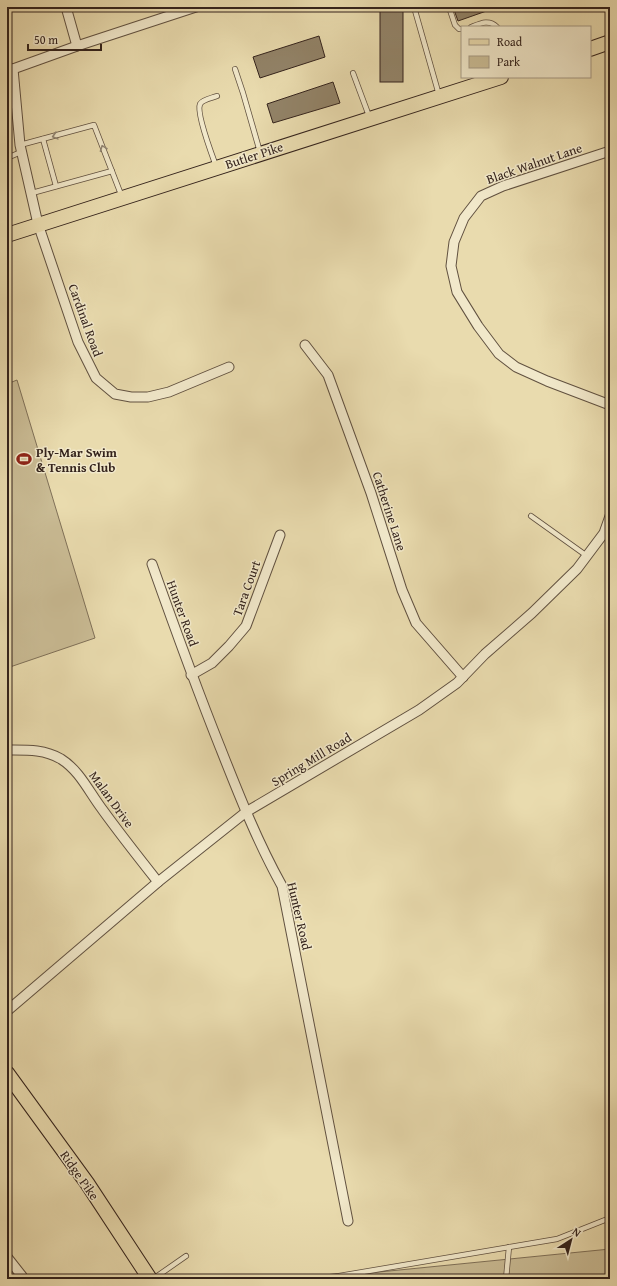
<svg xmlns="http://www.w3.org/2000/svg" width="617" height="1286" font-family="'Gentium Book Plus',serif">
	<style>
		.green { fill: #cabc95; stroke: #7f7058 }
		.building { fill: #928368; stroke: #34231c }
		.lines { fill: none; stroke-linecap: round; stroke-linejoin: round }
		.service-casing { stroke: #615140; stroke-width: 6 }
		.minor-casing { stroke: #615140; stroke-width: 11 }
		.primary-casing { stroke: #34231c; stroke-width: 16 }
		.service { stroke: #f1e8ca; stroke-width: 4.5 }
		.minor { stroke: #f1e8ca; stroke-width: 9 }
		.primary { stroke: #e9dbae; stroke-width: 14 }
		.oneway { stroke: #928673 }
		.labels { text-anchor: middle; stroke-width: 3; stroke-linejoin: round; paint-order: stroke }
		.street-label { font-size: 13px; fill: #34231c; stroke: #f1e8ca }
		.poi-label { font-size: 13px; font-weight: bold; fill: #34231c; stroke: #f1e8ca; text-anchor: start }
	</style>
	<rect width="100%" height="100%" fill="#e9dbae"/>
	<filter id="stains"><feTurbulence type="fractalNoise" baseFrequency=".005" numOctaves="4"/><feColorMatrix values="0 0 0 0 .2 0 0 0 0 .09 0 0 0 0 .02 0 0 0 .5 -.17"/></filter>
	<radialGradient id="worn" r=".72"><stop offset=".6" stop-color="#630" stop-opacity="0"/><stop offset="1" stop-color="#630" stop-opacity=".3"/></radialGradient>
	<g class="green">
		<path d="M 17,380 L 95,638 L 7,668 L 7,384 Z"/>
		<path d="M 610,1249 L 610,1279 L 311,1279 L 339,1276 Z"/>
	</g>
	<g class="building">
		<rect x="380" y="7" width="23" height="75"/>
		<path d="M 453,7 L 495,7 L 495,8 L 458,21 Z"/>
		<path d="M 319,36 L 325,57 L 260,78 L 253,57 Z"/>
		<path d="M 333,82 L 340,103 L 273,123 L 267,104 Z"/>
	</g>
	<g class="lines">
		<g class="service-casing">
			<g id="service">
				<path d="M 414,7 L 439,95"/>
				<path d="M 449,7 L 455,25 L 459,29 L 462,29"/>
				<path d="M 471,27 C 481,23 489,19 497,27"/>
				<path d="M 235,69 L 243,93 L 260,152"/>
				<path d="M 353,73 L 369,116"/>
				<path d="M 43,139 L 56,186"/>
				<path d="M 20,145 L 94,125 L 122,197"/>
				<path d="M 7,158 L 21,152"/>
				<path d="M 216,166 C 212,155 196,113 200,104 C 203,99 212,98 217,96"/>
				<path d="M 32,193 L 112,171"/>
				<path d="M 531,516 L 587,556"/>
				<path d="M 153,1279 L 186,1256"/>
				<path d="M 311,1279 L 339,1276 L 557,1239 L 610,1218"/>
				<path d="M 506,1279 L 509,1247"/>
			</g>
		</g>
		<g class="minor-casing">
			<g id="minor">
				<path d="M 66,7 L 77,46"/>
				<path d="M 13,69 L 20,145 L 38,224 L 78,342 L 96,378 L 115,394 L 131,397 L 148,397 L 169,392 L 229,367"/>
				<path d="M 13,69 L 77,46 L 196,7"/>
				<path d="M 610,151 L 503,186 L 481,196 L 464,218 L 454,242 L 451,266 L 457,292 L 478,326 L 499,354 L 516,367 L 547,381 L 610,405"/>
				<path d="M 305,345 L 328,375 L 371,493 L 402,590 L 416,623 L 463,677"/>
				<path d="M 152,564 C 174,626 196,687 220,747 C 239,795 257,841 282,886 L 348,1221"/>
				<path d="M 191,675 L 212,663 L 229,646 L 246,626 L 280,535"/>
				<path d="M 7,750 C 26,750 44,749 61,759 C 80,771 89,792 102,809 C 120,834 139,858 158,882"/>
				<path d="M 7,1011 L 158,882 L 246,812 L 419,710 L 457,683 L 485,654 L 532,613 L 577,569 L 604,533 L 610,516"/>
				<path d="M 7,1257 L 22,1276 L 22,1279"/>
			</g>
		</g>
		<g class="primary-casing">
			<g id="primary">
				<path d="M 590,49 L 610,42"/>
				<path d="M 7,235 L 501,77"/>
				<path d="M 7,1073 L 87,1183 L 150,1279"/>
			</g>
		</g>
		<use href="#service" class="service"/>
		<use href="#minor" class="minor"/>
		<use href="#primary" class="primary"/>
	</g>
	<defs><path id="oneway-chevron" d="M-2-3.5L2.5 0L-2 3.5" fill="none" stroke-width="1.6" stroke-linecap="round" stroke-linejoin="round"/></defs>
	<g class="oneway">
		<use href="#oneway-chevron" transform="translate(55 136) rotate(165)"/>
		<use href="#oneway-chevron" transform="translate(103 148) rotate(-111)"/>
	</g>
	<defs>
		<g id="stadium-bare" transform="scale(1.2)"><path d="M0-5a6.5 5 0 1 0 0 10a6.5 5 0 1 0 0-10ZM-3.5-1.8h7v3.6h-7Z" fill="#8f2418" stroke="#f1e8ca" stroke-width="2.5" paint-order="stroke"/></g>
	</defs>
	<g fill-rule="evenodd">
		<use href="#stadium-bare" x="24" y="459"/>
	</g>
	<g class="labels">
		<g class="street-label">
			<text transform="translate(254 155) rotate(-18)" y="5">Butler Pike</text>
			<text transform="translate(534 163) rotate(-19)" y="5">Black Walnut Lane</text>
			<text transform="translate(86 320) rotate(70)" y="5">Cardinal Road</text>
			<text transform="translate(390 511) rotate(72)" y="5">Catherine Lane</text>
			<text transform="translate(246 588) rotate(-70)" y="5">Tara Court</text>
			<text transform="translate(183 613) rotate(70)" y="5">Hunter Road</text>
			<text transform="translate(311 759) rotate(-31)" y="5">Spring Mill Road</text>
			<text transform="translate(112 799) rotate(54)" y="5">Malan Drive</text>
			<text transform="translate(300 916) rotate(77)" y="5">Hunter Road</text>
			<text transform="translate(80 1175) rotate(55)" y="5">Ridge Pike</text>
		</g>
		<g class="poi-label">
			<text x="36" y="457">Ply-Mar Swim<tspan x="36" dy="15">&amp; Tennis Club</tspan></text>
		</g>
	</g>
	<rect width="617" height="1286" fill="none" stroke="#e9dbae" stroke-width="24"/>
	<rect x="8" y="8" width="601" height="1270" fill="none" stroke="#34231c" stroke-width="2"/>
	<rect x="12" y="12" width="593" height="1262" fill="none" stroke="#34231c"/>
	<rect x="461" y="26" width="130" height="52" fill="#f1e8ca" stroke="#a59984"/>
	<rect x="469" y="39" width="20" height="6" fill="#e9dbae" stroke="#a59984"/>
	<text x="497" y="46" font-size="12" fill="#34231c">Road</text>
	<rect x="469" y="56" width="20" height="12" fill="#cabc95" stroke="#a59984"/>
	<text x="497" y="66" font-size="12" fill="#34231c">Park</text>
	<g transform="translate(571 1240) rotate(36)" stroke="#f1e8ca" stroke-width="3" paint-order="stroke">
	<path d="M0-3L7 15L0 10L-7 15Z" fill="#34231c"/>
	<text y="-6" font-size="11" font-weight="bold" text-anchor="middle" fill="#34231c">N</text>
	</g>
	<path d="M28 44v6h73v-6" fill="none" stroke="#34231c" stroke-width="2"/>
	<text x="34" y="44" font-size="12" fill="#34231c" stroke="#f1e8ca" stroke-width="3" paint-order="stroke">50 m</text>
	<rect width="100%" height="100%" filter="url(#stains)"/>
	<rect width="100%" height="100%" fill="url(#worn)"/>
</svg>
